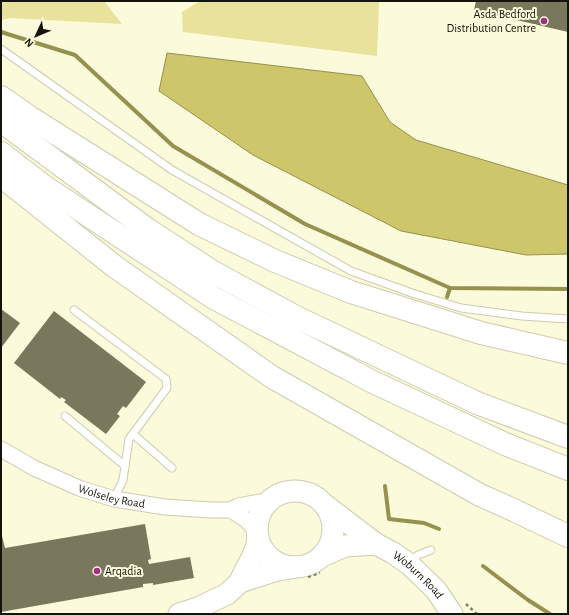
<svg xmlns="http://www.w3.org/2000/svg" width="569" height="615" font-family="'Alegreya Sans',sans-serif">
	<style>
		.green { fill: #e8e29c }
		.water { fill: #cdc66b; stroke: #96914e }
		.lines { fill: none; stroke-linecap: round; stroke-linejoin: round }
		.stream { stroke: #96914e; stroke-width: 4 }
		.building { fill: #79775c }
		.lane-casing { stroke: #cdccae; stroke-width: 9 }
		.street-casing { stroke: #cdccae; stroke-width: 17 }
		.secondary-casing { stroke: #cdccae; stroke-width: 23 }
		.highway-casing { stroke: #cdccae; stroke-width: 24 }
		.path { stroke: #82816d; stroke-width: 2.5; stroke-dasharray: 3 3; stroke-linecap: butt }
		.lane { stroke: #fff; stroke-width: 7 }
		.street { stroke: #fff; stroke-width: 15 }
		.secondary { stroke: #fff; stroke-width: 21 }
		.highway { stroke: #fff; stroke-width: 22 }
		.poi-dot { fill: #a32d86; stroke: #fbfadb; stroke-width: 1.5 }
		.labels { text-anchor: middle; stroke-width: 4; stroke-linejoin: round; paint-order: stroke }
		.poi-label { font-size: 12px; fill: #15140a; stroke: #fbfadb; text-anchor: end }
		.street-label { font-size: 12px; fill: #15140a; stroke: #fbfadb }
	</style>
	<rect width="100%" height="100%" fill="#fbfadb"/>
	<g class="green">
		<path d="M 1,1 L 104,1 L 122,24 L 10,18 L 1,20 Z"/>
		<path d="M 200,1 L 379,1 L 377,56 L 183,32 L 182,12 Z"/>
	</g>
	<path class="water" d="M 167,53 L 362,76 L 390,122 L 416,140 L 568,185 L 568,254 L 526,255 L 401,231 L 253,155 L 159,91 Z"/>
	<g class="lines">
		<g class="stream">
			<path d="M 1,32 L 75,55 L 173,146 L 305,224 L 450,288 L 568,289"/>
			<path d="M 447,297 L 450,288"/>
			<path d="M 385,486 L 389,519 L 424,523 L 439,529"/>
			<path d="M 483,566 L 528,600 L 550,614"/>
		</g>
	</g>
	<g class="building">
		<path d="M 476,1 L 568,1 L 568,32 L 474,10 Z"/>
		<path d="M 1,309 L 20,323 L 1,348 Z"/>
		<path d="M 54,311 L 146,382 L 126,408 L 123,406 L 117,414 L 120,416 L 106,434 L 64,402 L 66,400 L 61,397 L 60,399 L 14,363 Z"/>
		<path d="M 145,524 L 151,559 L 148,560 L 149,564 L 190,557 L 194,578 L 153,585 L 153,583 L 143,584 L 143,587 L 1,612 L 1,532 L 5,548 Z"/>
	</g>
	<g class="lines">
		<g class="lane-casing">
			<g id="lane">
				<path d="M 1,49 L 172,170 L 351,271 L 412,293 L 461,308 L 522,316 L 568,319"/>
				<path d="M 74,310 L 166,379 L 167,388 L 129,439 L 123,480 L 114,499"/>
				<path d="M 65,416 L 125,466"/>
				<path d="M 133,434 L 172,468"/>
				<path d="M 409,563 L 418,555 L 431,550"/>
			</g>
		</g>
		<g class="street-casing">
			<g id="street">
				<path id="s1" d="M 1,449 L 34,468 L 79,488 L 114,499 L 165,507 L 210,510 L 231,510 L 238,506 L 271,500"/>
				<path d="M 231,510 L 246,520 L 258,533"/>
			</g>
		</g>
		<g class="secondary-casing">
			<g id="secondary">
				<circle cx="295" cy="529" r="38"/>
				<path id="s2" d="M 325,505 L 376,544 L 393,553 L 409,564 L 436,590 L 452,614"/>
				<path d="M 322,556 L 345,546 L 376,544"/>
				<path d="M 240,582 C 245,567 257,555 258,538"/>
				<path d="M 179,614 L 198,608 L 227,594 L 240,582 L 274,571 L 295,567"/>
			</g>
		</g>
		<g class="highway-casing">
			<g id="highway">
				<path d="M 1,97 L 31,118 L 199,224 L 275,261 L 351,292 L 481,333 L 568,353"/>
				<path d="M 1,121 L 147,229 L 213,272 L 296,317 L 477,403 L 568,437"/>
				<path d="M 1,153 L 45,187 L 214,298 L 371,381 L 505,444 L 568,469"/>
				<path d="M 1,176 L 114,266 L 272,377 L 480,495 L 507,507 L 568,536"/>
			</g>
		</g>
		<g class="path">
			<path d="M 308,577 L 320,573"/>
			<path d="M 466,604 L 477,614"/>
		</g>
		<use href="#lane" class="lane"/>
		<use href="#street" class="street"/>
		<use href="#secondary" class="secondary"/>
		<use href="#highway" class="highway"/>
	</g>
	<g class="poi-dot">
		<circle cx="544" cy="21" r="4"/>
		<circle cx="97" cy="571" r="4"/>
	</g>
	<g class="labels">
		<g class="poi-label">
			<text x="536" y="18">Asda Bedford<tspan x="536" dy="14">Distribution Centre</tspan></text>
			<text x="105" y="575" text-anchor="start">Arqadia</text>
		</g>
		<g class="street-label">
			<text dy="4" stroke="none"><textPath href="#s1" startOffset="121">Wolseley Road</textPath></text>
			<text dy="4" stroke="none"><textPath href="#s2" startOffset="117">Woburn Road</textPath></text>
		</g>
	</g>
	<rect width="569" height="615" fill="none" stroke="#15140a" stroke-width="4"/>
	<g transform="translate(36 36) rotate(226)" stroke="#fbfadb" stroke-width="3" paint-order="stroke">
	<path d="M0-3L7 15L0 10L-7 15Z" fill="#15140a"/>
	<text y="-6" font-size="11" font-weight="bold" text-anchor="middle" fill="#15140a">N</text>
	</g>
</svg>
